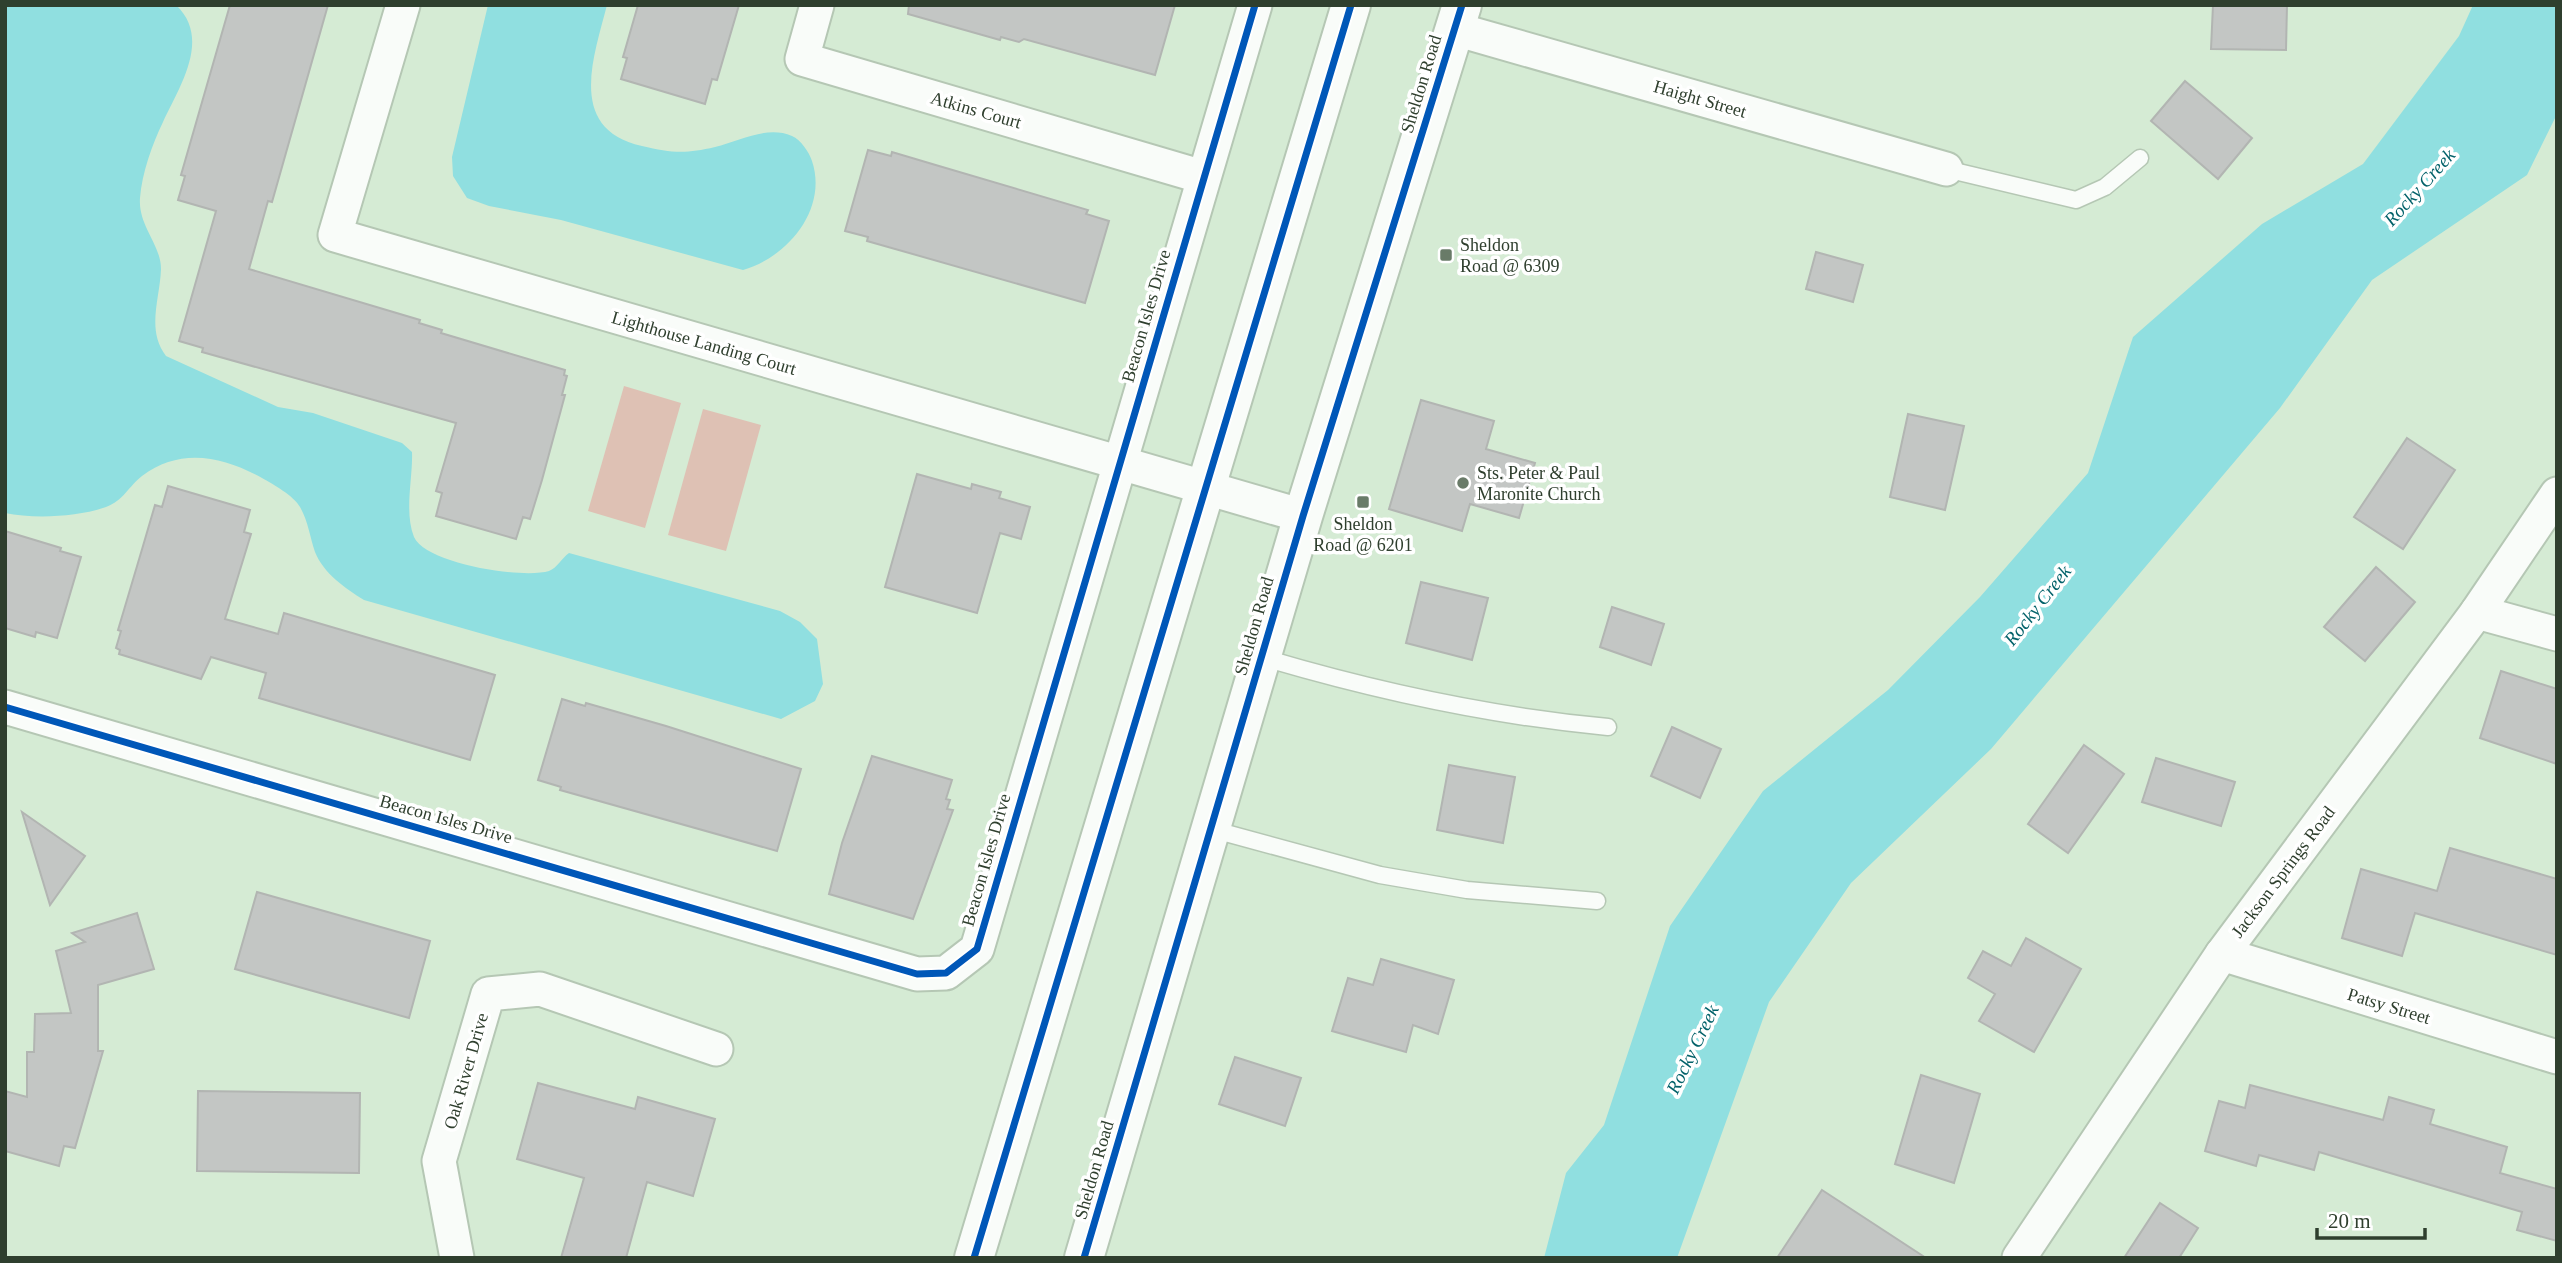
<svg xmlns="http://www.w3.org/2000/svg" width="2562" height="1263" font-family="'Times New Roman',serif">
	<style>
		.green { fill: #dec1b4 }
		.water { fill: #90dfe0 }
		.building { fill: #c3c6c4; stroke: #b2b5b2; stroke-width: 2 }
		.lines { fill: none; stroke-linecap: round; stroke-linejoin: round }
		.lane-casing { stroke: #b5c7b4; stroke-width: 19 }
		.street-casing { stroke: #b5c7b4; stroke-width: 37 }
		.secondary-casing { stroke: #b5c7b4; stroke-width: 42 }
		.lane { stroke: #f9fcf9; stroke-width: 16 }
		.street { stroke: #f9fcf9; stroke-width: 33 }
		.secondary { stroke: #f9fcf9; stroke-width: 38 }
		.cycleway-casing { stroke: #fff; stroke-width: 11 }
		.cycleway { stroke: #0057b8; stroke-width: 7 }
		.poi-dot { fill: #697b68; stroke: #fff; stroke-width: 2.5 }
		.labels { text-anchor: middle; stroke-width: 7; stroke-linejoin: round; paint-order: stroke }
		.street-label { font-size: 18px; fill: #2f3f2e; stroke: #fff }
		.poi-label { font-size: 18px; fill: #2f3f2e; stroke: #fff; text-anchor: start }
		.water-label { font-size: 19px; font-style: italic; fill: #03626a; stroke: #fff }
	</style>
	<rect width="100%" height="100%" fill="#d5ebd4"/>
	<g class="green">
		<path d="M 624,386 L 681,403 L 645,528 L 588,511 Z"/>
		<path d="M 703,409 L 761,425 L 726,551 L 668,535 Z"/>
	</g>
	<g class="water">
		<path d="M 5,5 L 176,5 C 212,39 179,87 163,122 C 152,145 142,173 140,198 C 138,226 161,244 161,269 C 160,299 146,330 166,356 L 278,407 L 313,413 L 402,443 L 412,452 C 413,478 404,512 414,537 C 426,564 523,579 549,571 C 557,568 562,558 569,553 L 780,611 L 800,622 L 817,639 L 823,684 L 815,701 L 781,719 L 364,600 C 345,588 324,574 315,552 C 310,537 308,521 300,507 C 294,496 273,484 262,478 C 223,456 180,447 142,476 C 129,486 123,501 106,507 C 78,517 34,519 5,513 Z"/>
		<path d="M 488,5 L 607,5 C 593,59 567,129 642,146 C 671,153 686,154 715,147 C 740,141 767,125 792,136 C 801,140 809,152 812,161 C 828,209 788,257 743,270 L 561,220 L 489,206 L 467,198 L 453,176 L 452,157 Z"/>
		<path d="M 2473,5 L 2557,5 L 2557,114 L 2527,175 L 2372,280 L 2280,408 L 1991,749 L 1851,883 L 1769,1002 L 1677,1258 L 1544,1258 L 1566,1173 L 1604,1125 L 1670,926 L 1763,791 L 1888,690 L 1980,597 L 2088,473 L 2133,337 L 2262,224 L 2363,164 L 2459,36 Z"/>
	</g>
	<g class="building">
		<path d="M 230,5 L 328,5 L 272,202 L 268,201 L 249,269 L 420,320 L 419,323 L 442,330 L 441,333 L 565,370 L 564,375 L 567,376 L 562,395 L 565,395 L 542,480 L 530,519 L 523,517 L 516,539 L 436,516 L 442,493 L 436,491 L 456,423 L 202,352 L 203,348 L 179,341 L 216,211 L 178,200 L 185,176 L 181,175 Z"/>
		<path d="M 638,5 L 739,5 L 717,80 L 712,79 L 705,104 L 621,79 L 627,58 L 623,57 Z"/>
		<path d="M 909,5 L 1175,5 L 1155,75 L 1024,39 L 1019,42 L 1001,37 L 1000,40 L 908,14 Z"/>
		<path d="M 2213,5 L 2287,5 L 2286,50 L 2211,49 Z"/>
		<path d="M 2185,81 L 2252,138 L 2218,179 L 2151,121 Z"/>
		<path d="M 868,150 L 891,156 L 892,152 L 939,166 L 1088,210 L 1086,214 L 1109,221 L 1085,303 L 867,241 L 868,237 L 845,231 Z"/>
		<path d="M 1816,252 L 1863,265 L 1853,302 L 1806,289 Z"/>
		<path d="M 1421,400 L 1494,421 L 1486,449 L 1535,463 L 1519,518 L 1470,504 L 1462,531 L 1389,509 Z"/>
		<path d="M 1908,414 L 1964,426 L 1945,510 L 1890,497 Z"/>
		<path d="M 2407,438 L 2455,470 L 2403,549 L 2354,517 Z"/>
		<path d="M 917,474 L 971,489 L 972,484 L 1001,492 L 999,498 L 1030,507 L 1021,539 L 1000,533 L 977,613 L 885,587 Z"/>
		<path d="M 168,486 L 250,510 L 244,532 L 251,534 L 225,619 L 278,634 L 284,613 L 495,675 L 470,760 L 259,698 L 266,673 L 211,657 L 201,679 L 119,654 L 120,650 L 116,648 L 121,631 L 118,630 L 143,546 L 155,505 L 162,507 Z"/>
		<path d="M 5,531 L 61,548 L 60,551 L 81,557 L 57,638 L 36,632 L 35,637 L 5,628 Z"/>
		<path d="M 2376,567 L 2415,602 L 2365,661 L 2324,627 Z"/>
		<path d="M 1421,582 L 1488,598 L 1472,660 L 1406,643 Z"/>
		<path d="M 1612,607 L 1664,624 L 1651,665 L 1600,647 Z"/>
		<path d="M 2501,671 L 2557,689 L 2557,764 L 2480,738 Z"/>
		<path d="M 562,699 L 585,706 L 586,703 L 666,726 L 801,769 L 777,851 L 560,790 L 561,787 L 538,780 Z"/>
		<path d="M 1672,727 L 1721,749 L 1700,798 L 1651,776 Z"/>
		<path d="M 2084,745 L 2124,774 L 2068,853 L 2028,824 Z"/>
		<path d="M 872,756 L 952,780 L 946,799 L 950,800 L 947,809 L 953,810 L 913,919 L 829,894 L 842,843 Z"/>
		<path d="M 2156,758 L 2235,782 L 2221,826 L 2142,802 Z"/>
		<path d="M 1449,765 L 1515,777 L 1503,843 L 1437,830 Z"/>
		<path d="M 22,812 L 85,856 L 50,905 Z"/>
		<path d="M 2450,848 L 2557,879 L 2557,955 L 2415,913 L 2402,956 L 2342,938 L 2361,869 L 2437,891 Z"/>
		<path d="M 257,892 L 430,941 L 409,1018 L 235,969 Z"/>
		<path d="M 137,913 L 154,969 L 98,985 L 98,1051 L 103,1051 L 75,1148 L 64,1146 L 59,1166 L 5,1151 L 5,1091 L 27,1097 L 27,1052 L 34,1052 L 35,1014 L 71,1013 L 56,951 L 85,942 L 72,933 Z"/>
		<path d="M 2026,938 L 2081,969 L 2034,1052 L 1979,1021 L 1995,994 L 1968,978 L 1983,951 L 2011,966 Z"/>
		<path d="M 1381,959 L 1454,980 L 1438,1034 L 1413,1025 L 1406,1052 L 1332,1031 L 1348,978 L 1373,985 Z"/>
		<path d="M 1235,1057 L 1301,1078 L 1285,1126 L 1219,1104 Z"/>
		<path d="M 1921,1075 L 1980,1094 L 1954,1183 L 1895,1164 Z"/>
		<path d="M 538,1083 L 635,1109 L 638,1097 L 715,1119 L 693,1196 L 647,1182 L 626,1258 L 561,1258 L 584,1178 L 517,1159 Z"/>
		<path d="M 2250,1085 L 2383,1120 L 2389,1097 L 2434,1110 L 2430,1124 L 2507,1147 L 2500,1173 L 2557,1189 L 2557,1241 L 2517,1230 L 2522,1212 L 2319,1152 L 2314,1170 L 2259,1155 L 2256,1166 L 2205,1151 L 2219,1101 L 2245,1108 Z"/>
		<path d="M 198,1091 L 360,1093 L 359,1173 L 197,1171 Z"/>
		<path d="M 1822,1190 L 1926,1258 L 1777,1258 Z"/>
		<path d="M 2160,1203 L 2198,1228 L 2179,1258 L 2124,1258 Z"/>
	</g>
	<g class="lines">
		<g class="lane-casing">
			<g id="lane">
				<path d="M 1946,169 L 2076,200 L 2105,187 L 2140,158"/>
				<path d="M 1261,657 C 1375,691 1490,716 1608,727"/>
				<path d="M 1211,829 L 1380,875 L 1467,890 L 1597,901"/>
			</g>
		</g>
		<g class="street-casing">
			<g id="street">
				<path d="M 403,5 L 335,235 L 1303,516"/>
				<path d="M 817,5 L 802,59 L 1203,177"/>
				<path d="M 1455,29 L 1946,169"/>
				<path d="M 2477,612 L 2557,634"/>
				<path d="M 5,707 L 917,974 L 946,973 L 977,949 L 1255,5"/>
				<path d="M 2222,954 L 2557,1057"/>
				<path d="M 457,1258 L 439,1161 L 488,994 L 540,989 L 716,1049"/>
				<path d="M 2019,1258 L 2222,954 L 2477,612 L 2557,494"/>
			</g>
		</g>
		<g class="secondary-casing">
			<g id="secondary">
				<path d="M 974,1258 L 1351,5"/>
				<path d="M 1084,1258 L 1303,516 L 1462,5"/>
			</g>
		</g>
		<use href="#lane" class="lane"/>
		<use href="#street" class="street"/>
		<use href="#secondary" class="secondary"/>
		<g class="cycleway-casing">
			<g id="cycleway">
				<path d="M 5,707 L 917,974 L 946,973 L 977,949 L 1255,5"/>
				<path d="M 974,1258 L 1351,5"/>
				<path d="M 1084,1258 L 1303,516 L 1462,5"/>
			</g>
		</g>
		<use href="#cycleway" class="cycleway"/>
	</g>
	<g class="poi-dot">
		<rect x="1439" y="248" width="14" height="14" rx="3.5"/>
		<circle cx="1463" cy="483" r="7"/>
		<rect x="1356" y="495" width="14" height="14" rx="3.5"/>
	</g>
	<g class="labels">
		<g class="street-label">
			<text transform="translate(1421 84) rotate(-73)" y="6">Sheldon Road</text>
			<text transform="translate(1700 99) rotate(16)" y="6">Haight Street</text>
			<text transform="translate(976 110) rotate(16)" y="6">Atkins Court</text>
			<text transform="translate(1146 316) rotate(-74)" y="6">Beacon Isles Drive</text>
			<text transform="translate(704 343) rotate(16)" y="6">Lighthouse Landing Court</text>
			<text transform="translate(1254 626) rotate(-74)" y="6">Sheldon Road</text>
			<text transform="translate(446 819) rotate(16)" y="6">Beacon Isles Drive</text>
			<text transform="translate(986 860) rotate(-74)" y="6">Beacon Isles Drive</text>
			<text transform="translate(2283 872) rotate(-53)" y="6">Jackson Springs Road</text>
			<text transform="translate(2389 1006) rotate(17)" y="6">Patsy Street</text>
			<text transform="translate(466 1071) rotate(-74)" y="6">Oak River Drive</text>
			<text transform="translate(1094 1170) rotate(-74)" y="6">Sheldon Road</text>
		</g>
		<g class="poi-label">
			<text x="1460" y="251">Sheldon<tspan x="1460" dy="21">Road @ 6309</tspan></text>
			<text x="1477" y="479">Sts. Peter &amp; Paul<tspan x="1477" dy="21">Maronite Church</tspan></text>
			<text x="1363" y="530" text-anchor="middle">Sheldon<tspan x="1363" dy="21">Road @ 6201</tspan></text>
		</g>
		<g class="water-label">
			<text transform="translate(2419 187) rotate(-48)" y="7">Rocky Creek</text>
			<text transform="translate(2037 605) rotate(-52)" y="7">Rocky Creek</text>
			<text transform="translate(1692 1049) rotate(-64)" y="7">Rocky Creek</text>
		</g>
	</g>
	<rect width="2562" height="1263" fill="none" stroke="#2f3f2e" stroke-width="14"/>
	<path d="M2317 1228v10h108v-10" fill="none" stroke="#2f3f2e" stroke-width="3.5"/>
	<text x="2328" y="1228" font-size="21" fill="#2f3f2e" stroke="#ffffff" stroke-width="5" paint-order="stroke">20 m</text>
</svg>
